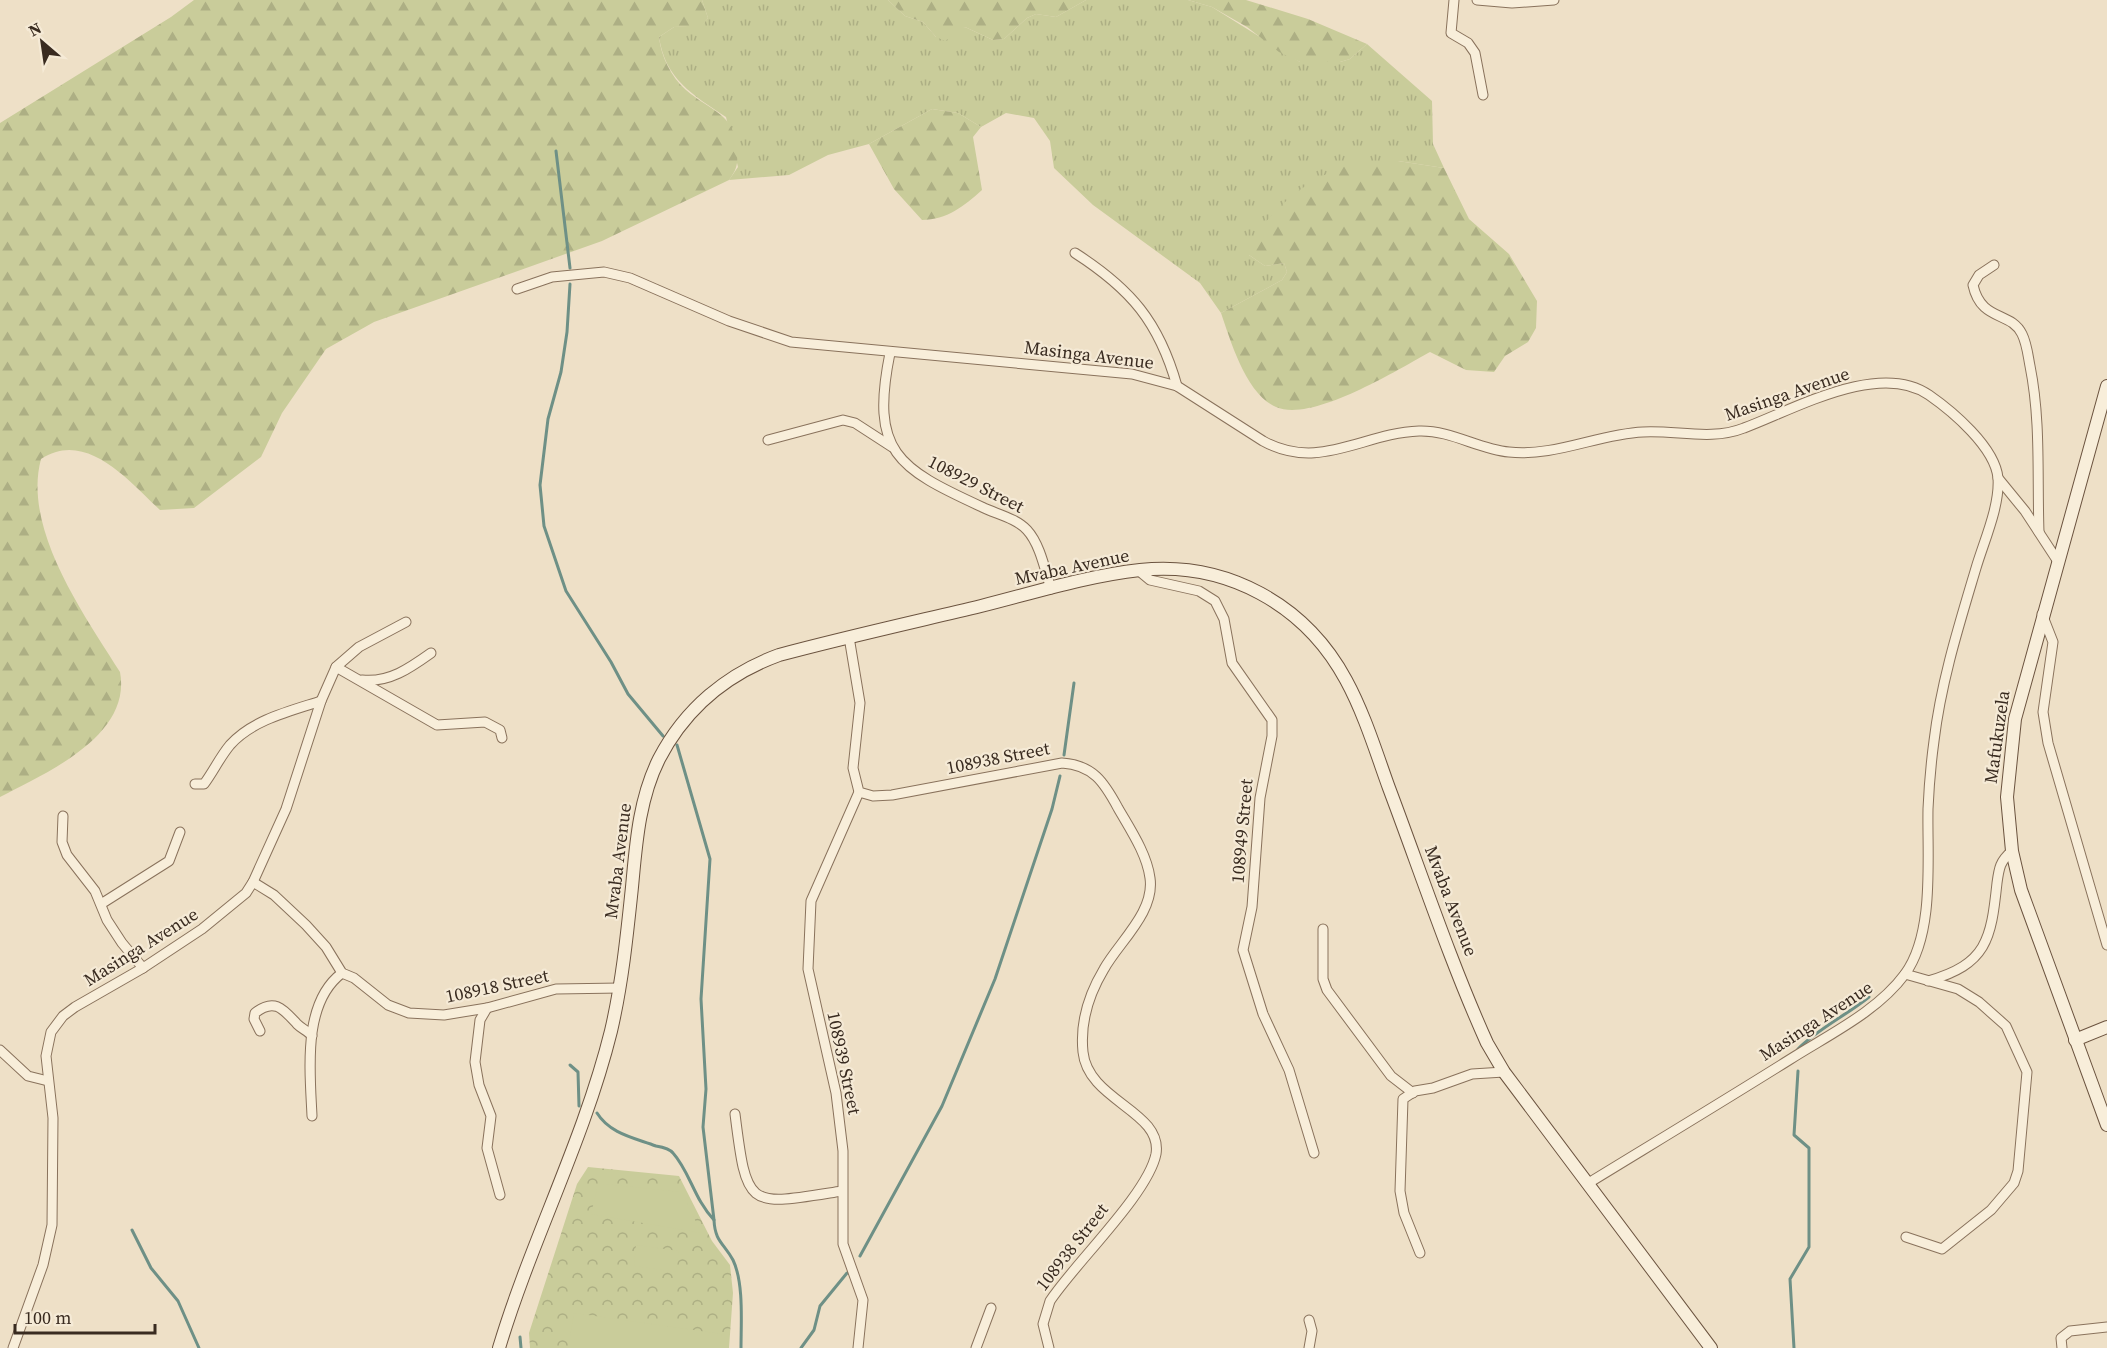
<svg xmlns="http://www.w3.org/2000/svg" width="2107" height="1348" font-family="'Source Serif 4',serif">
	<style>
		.grass { fill: url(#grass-tufts) }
		.forest { fill: url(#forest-firs) }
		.park { fill: url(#park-crowns) }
		.garden { fill: #c9cc9a }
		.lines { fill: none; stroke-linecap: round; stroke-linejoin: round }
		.stream { stroke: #6e9086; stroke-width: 3 }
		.street-casing { stroke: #89725c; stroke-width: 11 }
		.secondary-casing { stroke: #6b533f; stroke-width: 14 }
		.street { stroke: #f8eeda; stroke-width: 9 }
		.secondary { stroke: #f8eeda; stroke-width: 12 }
		.labels { text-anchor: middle; stroke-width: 4.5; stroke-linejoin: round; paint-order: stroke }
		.street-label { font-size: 18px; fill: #392b20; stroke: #f5ead6 }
	</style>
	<defs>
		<pattern id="grass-tufts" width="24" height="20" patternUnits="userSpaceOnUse" patternTransform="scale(1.5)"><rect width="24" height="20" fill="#c9cc9a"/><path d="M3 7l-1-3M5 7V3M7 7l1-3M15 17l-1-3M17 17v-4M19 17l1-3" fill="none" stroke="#adaf84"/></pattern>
		<pattern id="forest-firs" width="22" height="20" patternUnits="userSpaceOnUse" patternTransform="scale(1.5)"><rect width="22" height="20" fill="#c9cc9a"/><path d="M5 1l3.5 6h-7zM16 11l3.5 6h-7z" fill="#adaf84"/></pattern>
		<pattern id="park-crowns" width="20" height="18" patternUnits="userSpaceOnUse" patternTransform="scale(1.5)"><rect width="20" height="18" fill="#c9cc9a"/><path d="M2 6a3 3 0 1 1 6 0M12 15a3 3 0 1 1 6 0" fill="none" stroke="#adaf84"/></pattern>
	</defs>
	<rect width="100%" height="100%" fill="#eee0c7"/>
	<path class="grass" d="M 702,0 L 888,0 L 905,16 L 923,22 L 936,37 L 965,27 L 993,40 L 1004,39 L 1027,18 L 1036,14 L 1056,17 L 1086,0 L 1188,0 L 1212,7 L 1300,62 L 1340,62 L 1350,59 L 1367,44 L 1432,101 L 1433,144 L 1444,168 L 1398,161 L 1249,255 L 1265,266 L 1284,263 L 1287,272 L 1282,280 L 1221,313 L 1200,283 L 1093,205 L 1054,168 L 1050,141 L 1034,118 L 1006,113 L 981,127 L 958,113 L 932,109 L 869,144 L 828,155 L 789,175 L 729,180 L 738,167 L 726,117 C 693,95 665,79 659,37 L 674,27 L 702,25 L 708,18 Z"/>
	<g class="forest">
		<path d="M 194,0 L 702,0 L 708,18 L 702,26 L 674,27 L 659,37 C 661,56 671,77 686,90 C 710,111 735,113 737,150 C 738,164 737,169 729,180 L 602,241 L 374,322 L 326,349 L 282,413 L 261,457 L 194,508 L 160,510 C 129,481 86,429 41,459 C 22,529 85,616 120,672 C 132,736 46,773 0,797 L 0,123 L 171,17 Z"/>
		<path d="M 888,0 L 1086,0 L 1056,17 L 1036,14 L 1027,18 L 1004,39 L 993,40 L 965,27 L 945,41 L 936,37 L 923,22 L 905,16 Z"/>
		<path d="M 1188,0 L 1246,0 L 1308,19 L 1367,44 L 1350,59 L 1340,62 L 1300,62 L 1279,52 L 1247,27 L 1212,7 Z"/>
		<path d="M 932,109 L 958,113 L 981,127 L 973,137 L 982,190 C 964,206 947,220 922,220 L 894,189 L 869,144 Z"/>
		<path d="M 1360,161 L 1398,161 L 1444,168 L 1469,219 L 1509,254 L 1537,301 L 1536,328 L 1528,342 L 1505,356 L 1494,372 L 1466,370 L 1430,352 C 1397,370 1312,423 1276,407 C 1246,394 1231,342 1221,313 L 1282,280 L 1287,272 L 1284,263 L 1265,266 L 1249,255 L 1247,245 C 1281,201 1306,178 1360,161 Z"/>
	</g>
	<path class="park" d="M 588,1167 L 679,1176 L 712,1241 L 730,1265 L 733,1293 L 729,1348 L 530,1348 L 529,1333 L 577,1184 Z"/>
	<g class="garden">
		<path d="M 603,1184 L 682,1192 L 701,1233 L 591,1214 L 597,1189 Z"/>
		<path d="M 636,1245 L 679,1251 L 676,1272 L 634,1266 Z"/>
		<path d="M 574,1313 L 722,1334 L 720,1348 L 568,1348 Z"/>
	</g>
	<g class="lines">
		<g class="stream">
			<path d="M 556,151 L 570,268"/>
			<path d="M 570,284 L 567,332 L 561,372 L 548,419 L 540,485 L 544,526 L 566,591 L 611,662 L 628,694 L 663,736"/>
			<path d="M 677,745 L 710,859 L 701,999 L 706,1089 L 703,1127 L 714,1220"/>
			<path d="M 1064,755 L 1074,683"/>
			<path d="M 1798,1049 C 1815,1031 1848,1014 1869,997"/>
			<path d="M 570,1065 L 578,1072 L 579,1106"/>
			<path d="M 597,1113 C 610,1134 635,1138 656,1146 C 662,1147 670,1149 673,1153 C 690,1172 694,1199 714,1220 C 715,1242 724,1243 733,1260 C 744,1283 741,1323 741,1348"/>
			<path d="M 132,1230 L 151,1268 L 178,1301 L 199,1348"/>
			<path d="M 860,1256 L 942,1106 L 995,979 L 1052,809 L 1060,776"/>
			<path d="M 520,1337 L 521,1348"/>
			<path d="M 801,1348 L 814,1330 L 820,1306 L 847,1273"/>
			<path d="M 1794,1348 L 1790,1279 L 1809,1247 L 1809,1148 L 1794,1135 L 1798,1071"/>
		</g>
		<g class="street-casing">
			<g id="street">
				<path d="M 1454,0 L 1451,33 L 1468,43 L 1475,53 L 1483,95"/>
				<path d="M 1477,0 L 1512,3 L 1554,0"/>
				<path d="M 1075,253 C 1131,289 1159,322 1177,386"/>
				<path d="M 1994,265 L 1979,275 L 1973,285 C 1981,322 2011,311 2022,334 C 2027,344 2028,356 2030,366 C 2041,421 2037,476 2039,532"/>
				<path d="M 517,289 L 552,277 L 604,272 L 630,278 L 729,321 L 791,342 L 1132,374 L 1177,386 L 1263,441 C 1319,472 1363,433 1419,431 C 1451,430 1478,449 1509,452 C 1555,457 1598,434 1643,432 C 1677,430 1711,441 1744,428 C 1793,410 1879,360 1929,395 C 1952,411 1995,447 1998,478 C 2000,506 1984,541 1976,568 C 1959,625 1941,682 1934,741 C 1931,763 1929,786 1928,809 C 1927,857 1935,933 1905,974 C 1877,1012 1828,1035 1789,1060 C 1722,1102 1654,1143 1587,1184"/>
				<path d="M 890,353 C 870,452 897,468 982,507 C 996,514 1016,518 1027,530 C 1040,544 1045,570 1051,589"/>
				<path d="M 768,440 L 843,420 L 855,423 L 892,447"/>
				<path d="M 1998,478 L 2025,511 L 2057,560"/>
				<path d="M 1138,570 L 1150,580 L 1199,591 L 1215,601 L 1224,619 L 1232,663 L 1272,720 L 1272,736 L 1260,798 L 1252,907 L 1243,950 L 1263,1014 L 1289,1070 L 1314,1153"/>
				<path d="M 2042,614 L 2053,642 L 2043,712 L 2048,743 L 2107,945"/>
				<path d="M 849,637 L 860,703 L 853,768 L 859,792 L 873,796 L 892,795 L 1062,763 C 1093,765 1104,782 1118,808 C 1130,829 1147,854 1150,878 C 1155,912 1119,942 1104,969 C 1089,994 1080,1023 1083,1052 C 1088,1101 1163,1111 1156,1154 C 1148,1194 1075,1263 1050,1301 L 1043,1324 L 1049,1348"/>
				<path d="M 336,667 L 437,725 L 485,722 L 500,730 L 502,738"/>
				<path d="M 362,680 C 389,683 410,668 431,653"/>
				<path d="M 195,784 L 204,784 C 213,772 220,757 230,745 C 252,720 290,711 321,701"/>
				<path d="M 63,816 L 62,842 L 67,855 L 95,891 L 107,920 L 122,943 L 143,968"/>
				<path d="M 253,882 L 274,895 L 306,925 L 326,947 L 342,973 L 354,978 L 388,1005 L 409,1013 L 444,1015 L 487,1008 L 556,989 L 620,988"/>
				<path d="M 101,904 L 169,861 L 180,832"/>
				<path d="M 1323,929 L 1323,979 L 1327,990 L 1391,1076 L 1413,1093"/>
				<path d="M 1905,974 L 1958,989 L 1979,1002 L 2006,1026 L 2027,1072 L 2018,1171 L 2014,1183 L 1991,1210 L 1942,1249 L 1906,1237"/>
				<path d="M 1928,981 C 1987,964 1991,940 1997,883 C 1999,868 2000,861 2012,851"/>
				<path d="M 487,1008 L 480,1020 L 475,1062 L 479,1085 L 491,1116 L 487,1148 L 500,1195"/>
				<path d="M 260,1031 L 254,1019 L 255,1013 C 275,997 284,1010 297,1024 C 302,1029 308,1031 312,1036"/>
				<path d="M 0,1050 L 28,1076 L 48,1081"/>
				<path d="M 735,1114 C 747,1211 748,1206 842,1191"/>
				<path d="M 312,1116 C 310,1071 302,1003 342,973"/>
				<path d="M 1420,1253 L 1404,1213 L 1400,1191 L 1403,1099 L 1415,1091 L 1433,1088 L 1472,1074 L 1504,1072"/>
				<path d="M 13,1348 L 43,1265 L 52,1225 L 53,1118 L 46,1056 L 51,1032 L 63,1016 L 75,1007 L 143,968 L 202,929 L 246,893 L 253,882 L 286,809 L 321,701 L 336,667 L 359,647 L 406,622"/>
				<path d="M 858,1348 L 863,1300 L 843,1244 L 843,1151 L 836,1093 L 808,969 L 811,901 L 859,792"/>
				<path d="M 976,1348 L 991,1308"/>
				<path d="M 1309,1348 L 1312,1331 L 1309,1320"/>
				<path d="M 2062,1348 L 2061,1338 L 2070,1331 L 2107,1327"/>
			</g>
		</g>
		<g class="secondary-casing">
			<g id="secondary">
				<path d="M 2107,386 L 2015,719 L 2007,797 L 2012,851 L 2021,890 L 2107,1125"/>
				<path d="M 2075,1040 L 2107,1027"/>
				<path d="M 499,1348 C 531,1241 584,1140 611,1031 C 622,984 627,935 632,887 C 636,844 639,799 659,759 C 685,709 727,674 779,655 C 846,637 914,622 981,606 C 1033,593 1086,576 1140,570 C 1226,561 1305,604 1346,680 C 1364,713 1376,752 1389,788 C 1421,873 1450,961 1487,1043 L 1504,1072 L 1711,1348"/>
			</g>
		</g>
		<use href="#street" class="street"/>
		<use href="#secondary" class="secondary"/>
	</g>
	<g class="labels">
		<g class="street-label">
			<text transform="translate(1089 355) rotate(7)" y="6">Masinga Avenue</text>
			<text transform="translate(1787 394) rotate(-19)" y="6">Masinga Avenue</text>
			<text transform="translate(976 484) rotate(27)" y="6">108929 Street</text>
			<text transform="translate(1072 567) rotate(-12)" y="6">Mvaba Avenue</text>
			<text transform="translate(1997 737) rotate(-82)" y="6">Mafukuzela</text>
			<text transform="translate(998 758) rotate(-11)" y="6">108938 Street</text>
			<text transform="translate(1242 831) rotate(-85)" y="6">108949 Street</text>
			<text transform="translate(618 861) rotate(-83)" y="6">Mvaba Avenue</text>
			<text transform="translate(1451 901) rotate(69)" y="6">Mvaba Avenue</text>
			<text transform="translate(141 947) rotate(-32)" y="6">Masinga Avenue</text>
			<text transform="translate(497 986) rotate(-12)" y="6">108918 Street</text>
			<text transform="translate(1816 1021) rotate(-33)" y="6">Masinga Avenue</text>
			<text transform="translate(844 1063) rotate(78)" y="6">108939 Street</text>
			<text transform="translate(1072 1247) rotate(-52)" y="6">108938 Street</text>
		</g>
	</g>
	<g transform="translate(42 42) rotate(331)" stroke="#f5ead6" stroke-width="4.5" paint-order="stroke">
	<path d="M0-4.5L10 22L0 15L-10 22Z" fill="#392b20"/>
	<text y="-9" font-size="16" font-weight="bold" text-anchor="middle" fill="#392b20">N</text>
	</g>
	<path d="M15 1324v9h140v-9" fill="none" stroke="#392b20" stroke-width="3"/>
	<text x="24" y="1324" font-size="18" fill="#392b20" stroke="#f5ead6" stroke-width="4.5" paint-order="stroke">100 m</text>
</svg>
